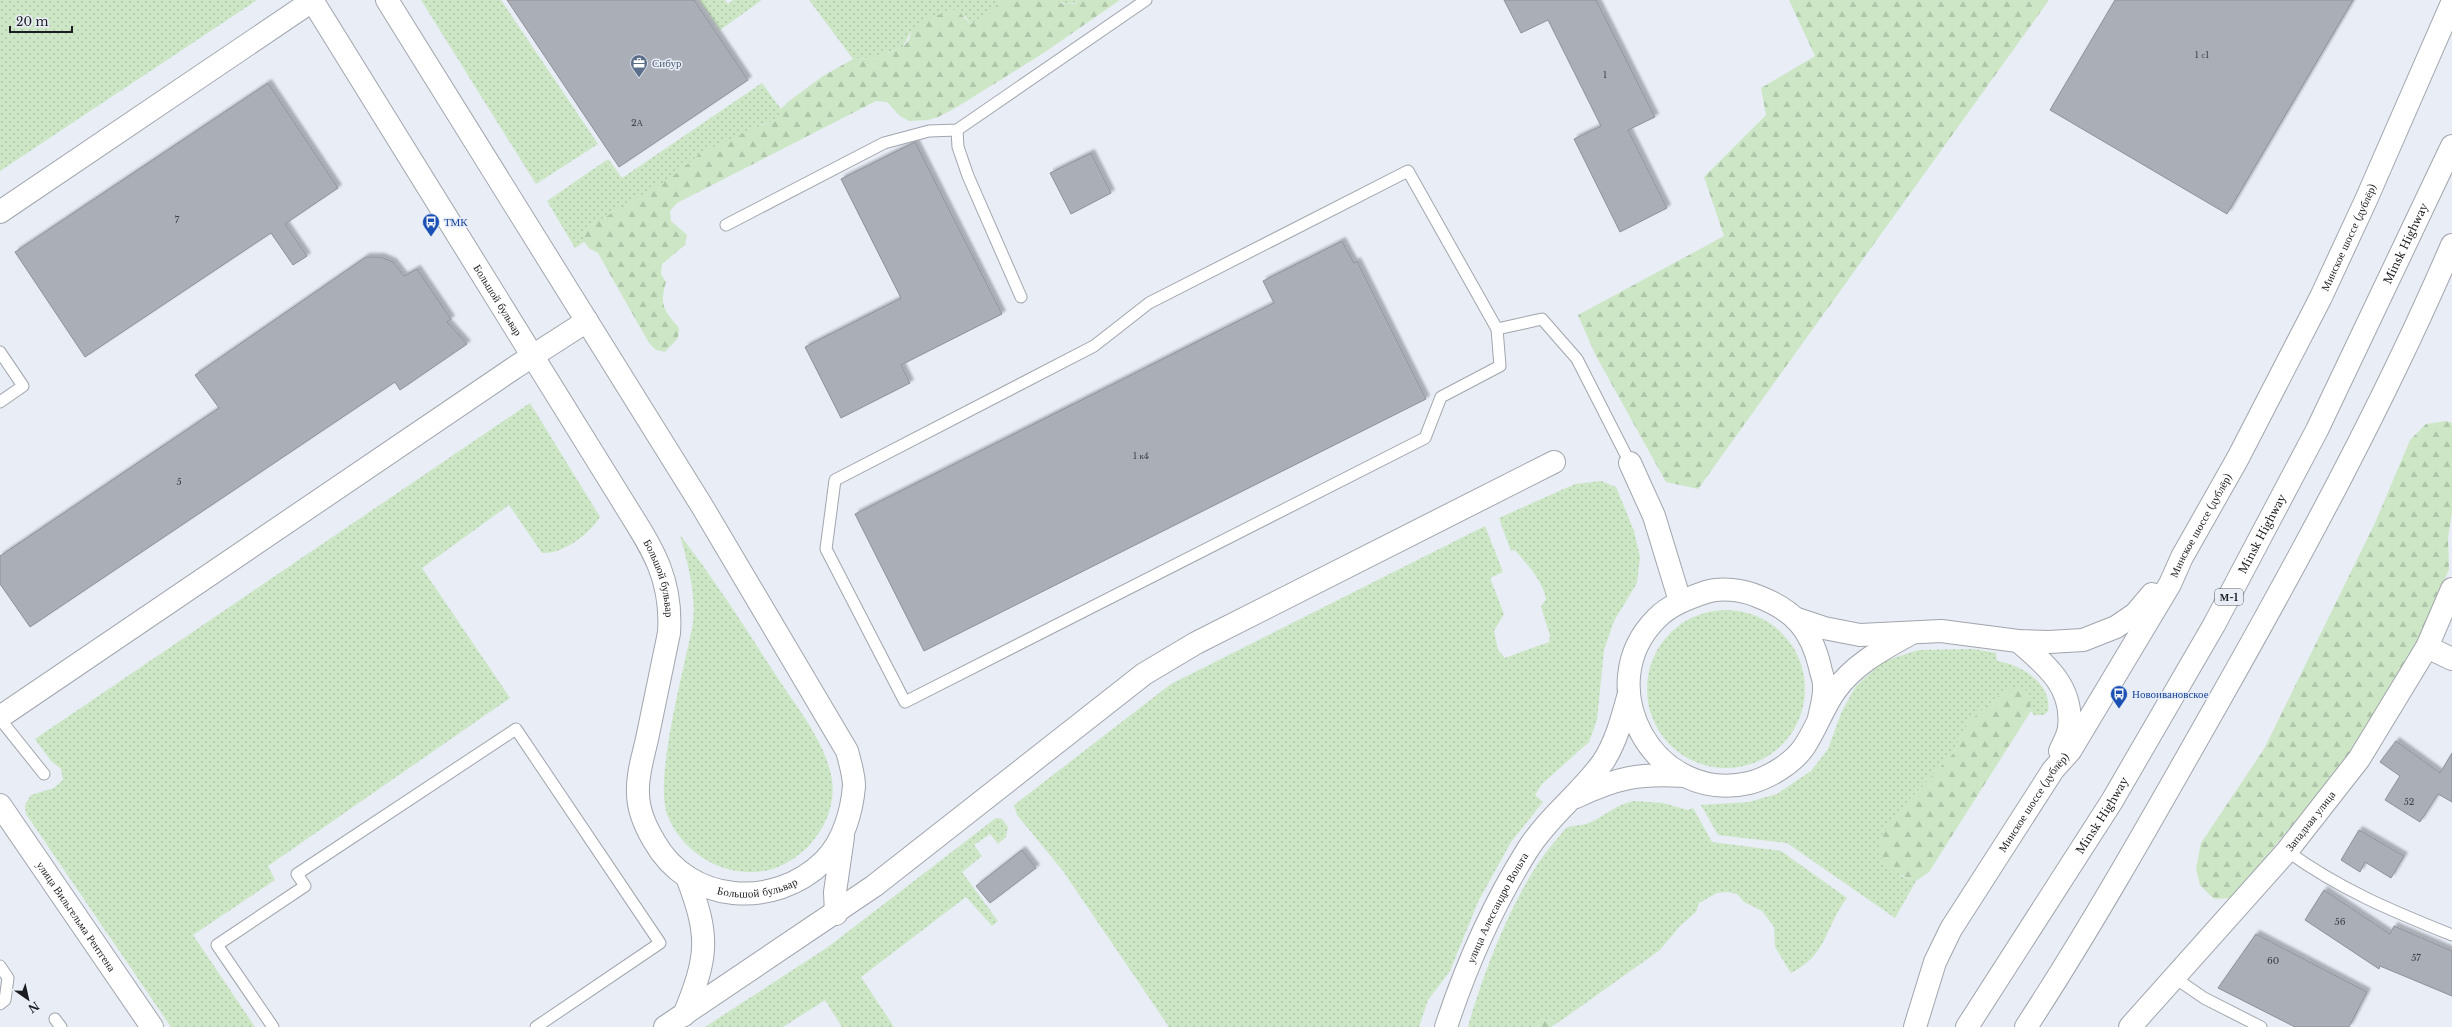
<svg xmlns="http://www.w3.org/2000/svg" width="2452" height="1027" font-family="'Libre Baskerville',serif">
	<style>
		.grass { fill: url(#grass-dots) }
		.forest { fill: url(#forest-firs) }
		.building { fill: #aaaeb7; stroke: #8d9199; filter: url(#shadow) }
		.lines { fill: none; stroke-linecap: round; stroke-linejoin: round }
		.service-casing { stroke: #a1a5ad; stroke-width: 13 }
		.minor-casing { stroke: #a1a5ad; stroke-width: 24 }
		.trunk-casing { stroke: #a1a5ad; stroke-width: 24 }
		.service { stroke: #fff; stroke-width: 11 }
		.minor { stroke: #fff; stroke-width: 22 }
		.trunk { stroke: #fff; stroke-width: 22 }
		.labels { text-anchor: middle; stroke-width: 3; stroke-linejoin: round; paint-order: stroke }
		.number-label { font-size: 9px; fill: #3f4146 }
		.shield { fill: #e8edf6; stroke: #585b60; stroke-width: 1 }
		.shield-label { font-size: 10px; font-weight: bold; fill: #1b1d20 }
		.service-label { font-size: 11px; fill: #4e5e75; stroke: #e8edf6; text-anchor: start }
		.transit-label { font-size: 11px; fill: #164399; stroke: #e8edf6; text-anchor: start }
		.street-label { font-size: 11px; fill: #1b1d20; stroke: #e8edf6 }
	</style>
	<defs>
		<pattern id="grass-dots" width="8" height="8" patternUnits="userSpaceOnUse"><rect width="8" height="8" fill="#cde7c6"/><path d="M2 2h.1M6 6h.1" fill="none" stroke="#afc6aa" stroke-width="1.8" stroke-linecap="round"/></pattern>
		<pattern id="forest-firs" width="22" height="20" patternUnits="userSpaceOnUse"><rect width="22" height="20" fill="#cde7c6"/><path d="M5 1l3.5 6h-7zM16 11l3.5 6h-7z" fill="#afc6aa"/></pattern>
		<filter id="shadow"><feDropShadow dx="3.5" dy="-3.5" stdDeviation="1" flood-color="#0004"/></filter>
	</defs>
	<rect width="100%" height="100%" fill="#e8edf6"/>
	<g class="grass">
		<path d="M 0,0 L 257,0 L 0,171 Z"/>
		<path d="M 421,0 L 501,0 L 598,144 L 536,184 Z"/>
		<path d="M 699,0 L 725,0 L 728,4 L 733,0 L 762,0 L 720,30 Z"/>
		<path d="M 809,0 L 1000,0 C 992,14 986,20 970,24 L 965,16 L 912,30 L 902,48 L 872,58 L 853,59 Z"/>
		<path d="M 1054,0 L 1079,0 C 1070,6 1063,4 1054,0 Z"/>
		<path d="M 762,83 L 781,109 L 780,118 L 762,125 L 587,228 L 584,232 L 584,242 L 575,248 L 547,201 L 608,159 L 622,178 Z"/>
		<path d="M 530,403 L 600,517 C 589,534 564,554 542,553 L 509,505 L 422,568 L 510,698 L 268,866 L 275,880 L 193,935 L 255,1027 L 171,1027 L 26,814 L 25,805 L 31,795 L 54,788 L 63,780 L 61,769 L 51,761 L 35,739 Z"/>
		<path d="M 1601,481 L 1616,487 L 1634,531 L 1640,557 L 1637,583 L 1614,621 L 1604,650 L 1597,720 L 1589,742 L 1542,784 L 1535,795 L 1543,802 L 1511,842 L 1478,902 L 1450,971 L 1428,1000 L 1419,1027 L 1169,1027 L 1063,871 L 1017,815 L 1014,805 L 1171,684 L 1485,526 L 1503,572 L 1490,578 L 1504,614 L 1494,631 L 1498,650 L 1505,658 L 1549,642 L 1550,636 L 1541,607 L 1546,599 C 1542,579 1527,565 1515,550 L 1511,551 L 1499,518 L 1575,484 Z"/>
		<path d="M 680,535 C 715,580 746,629 777,677 C 797,708 826,742 832,780 C 838,821 804,864 764,871 C 723,878 681,852 667,814 C 654,777 685,666 693,623 C 696,591 688,565 680,535 Z"/>
		<circle cx="1726" cy="689" r="79"/>
		<path d="M 1974,649 L 1996,653 L 1997,661 C 2020,664 2053,684 2048,711 L 2044,715 L 2034,715 L 2031,711 L 2028,691 L 2001,694 L 1966,724 L 1953,754 L 1908,801 L 1901,876 L 1916,881 L 1895,918 L 1787,843 L 1718,835 L 1701,805 L 1749,802 L 1777,794 L 1811,771 L 1828,749 L 1842,711 L 1856,686 L 1884,661 L 1919,650 Z"/>
		<path d="M 1634,801 L 1663,803 L 1688,810 L 1693,808 L 1712,842 L 1781,851 L 1847,898 C 1825,926 1828,955 1791,973 L 1775,947 L 1774,927 L 1762,911 L 1744,902 L 1737,894 L 1728,892 L 1717,893 L 1699,903 L 1696,912 L 1680,926 L 1660,950 L 1559,1022 L 1542,1019 L 1531,1027 L 1468,1027 C 1484,970 1517,883 1557,839 C 1560,836 1565,828 1568,827 C 1575,825 1584,826 1591,822 C 1606,815 1617,804 1634,801 Z"/>
		<path d="M 996,818 L 1002,819 L 1008,827 L 1006,837 L 998,844 L 990,834 L 974,845 L 982,856 L 962,872 L 998,921 L 992,926 L 966,897 L 861,977 L 894,1027 L 842,1027 L 825,1000 L 783,1027 L 705,1027 L 828,947 Z"/>
	</g>
	<g class="forest">
		<path d="M 1000,0 L 1054,0 L 1063,4 L 1074,4 L 1079,0 L 1120,0 L 1045,52 L 957,107 L 938,117 L 928,120 L 909,121 L 900,116 L 887,102 L 876,101 L 677,203 L 670,211 L 671,221 L 687,235 L 685,245 L 662,264 L 661,274 L 666,282 C 659,305 664,310 679,328 L 678,338 L 665,352 L 656,350 L 649,343 L 598,253 L 590,249 L 584,242 L 584,232 L 587,228 L 672,177 L 702,152 L 779,118 L 781,109 L 789,101 L 823,76 L 853,59 L 872,58 L 902,48 L 909,40 L 912,30 L 928,18 L 957,9 L 970,24 C 986,20 992,13 1000,0 Z"/>
		<path d="M 1789,0 L 2049,0 L 1698,489 L 1666,482 L 1595,354 L 1578,315 L 1724,236 L 1704,177 L 1766,115 L 1761,88 L 1815,56 Z"/>
		<path d="M 2446,421 L 2452,423 L 2452,512 L 2448,538 L 2449,569 L 2416,647 L 2346,759 L 2232,898 L 2214,899 L 2200,885 L 2196,869 L 2201,843 L 2264,749 L 2375,523 L 2410,440 L 2426,424 Z"/>
		<path d="M 2014,687 L 2029,691 L 2031,711 L 1929,872 L 1916,881 C 1898,875 1889,869 1878,853 L 1880,837 L 1908,801 L 1953,754 L 1966,724 L 2001,694 Z"/>
		<path d="M 1542,1019 L 1559,1022 L 1551,1027 L 1531,1027 Z"/>
	</g>
	<g class="building">
		<path d="M 507,0 L 694,0 L 748,80 L 619,167 Z"/>
		<path d="M 1504,0 L 1596,0 L 1655,117 L 1628,130 L 1667,208 L 1620,232 L 1574,139 L 1601,126 L 1548,20 L 1521,33 Z"/>
		<path d="M 2115,0 L 2353,0 L 2227,214 L 2050,110 Z"/>
		<path d="M 268,83 L 338,188 L 285,224 L 307,256 L 293,265 L 271,233 L 85,357 L 15,252 Z"/>
		<path d="M 915,142 L 1002,314 L 901,365 L 910,383 L 841,418 L 805,347 L 901,298 L 841,179 Z"/>
		<path d="M 1091,153 L 1111,193 L 1071,214 L 1050,173 Z"/>
		<path d="M 1342,241 L 1354,263 L 1357,261 L 1426,399 L 924,651 L 855,514 L 1274,303 L 1263,281 Z"/>
		<path d="M 366,257 L 381,257 L 393,262 L 404,276 L 417,269 L 451,319 L 447,322 L 467,344 L 400,390 L 395,382 L 30,627 L 0,584 L 0,556 L 219,408 L 195,375 Z"/>
		<path d="M 2396,741 L 2440,773 L 2452,753 L 2452,802 L 2438,794 L 2420,822 L 2385,800 L 2400,776 L 2380,762 Z"/>
		<path d="M 2359,830 L 2404,856 L 2391,878 L 2365,862 L 2360,872 L 2341,860 Z"/>
		<path d="M 1022,850 L 1036,868 L 990,903 L 976,886 Z"/>
		<path d="M 2324,890 L 2390,934 L 2394,926 L 2452,951 L 2452,996 L 2380,966 L 2379,969 L 2305,920 Z"/>
		<path d="M 2256,934 L 2367,992 L 2349,1027 L 2295,1027 L 2218,988 Z"/>
	</g>
	<g class="lines">
		<g class="service-casing">
			<g id="service">
				<path d="M 957,130 L 958,147 L 968,176 L 1021,297"/>
				<path d="M 726,225 L 884,143 L 929,131 L 957,130 L 1146,0"/>
				<path d="M 1497,329 L 1500,366 L 1441,397 L 1425,438 L 905,702 L 826,549 L 835,480 L 1094,346 L 1149,303 L 1408,171 L 1497,329 L 1542,319 L 1577,359 L 1630,463"/>
				<path d="M 0,352 L 23,386 L 0,402"/>
				<path d="M 0,719 L 44,774"/>
				<path d="M 2287,851 C 2339,889 2392,911 2452,935"/>
				<path d="M 0,966 L 8,978 L 5,1000 L 0,1004"/>
				<path d="M 2175,978 L 2204,998 L 2261,1027"/>
				<path d="M 55,1019 L 61,1027"/>
				<path d="M 273,1027 L 217,945 L 305,886 L 297,874 L 516,729 L 660,943 L 536,1027"/>
			</g>
		</g>
		<g class="minor-casing">
			<g id="minor">
				<path id="s1" d="M 312,0 L 620,497 C 649,544 673,575 669,633 C 662,668 654,704 647,739 C 643,757 637,775 638,793 C 638,810 645,826 654,841 C 689,904 774,910 824,861 C 843,843 852,811 854,786 C 854,775 850,762 847,751 L 702,506 L 387,0"/>
				<path d="M 0,212 L 312,1"/>
				<path d="M 1630,463 L 1654,516 L 1680,601"/>
				<path d="M 1797,619 L 1824,628 L 1860,635 L 1941,631 L 2018,641 L 2049,642 L 2083,640 L 2116,627 L 2135,614 L 2152,594"/>
				<path d="M 2018,641 C 2046,665 2074,687 2069,728 C 2068,736 2063,744 2060,751"/>
				<path d="M 2427,647 L 2452,659"/>
				<path d="M 0,717 L 514,368 L 587,321"/>
				<path d="M 1819,718 C 1821,708 1825,696 1824,685 C 1824,679 1821,673 1820,667 C 1811,629 1794,610 1757,596 C 1743,590 1721,587 1706,592 C 1689,598 1671,604 1657,618 C 1588,686 1655,805 1749,783 C 1769,778 1793,763 1804,747 C 1816,729 1823,708 1835,691 C 1854,664 1883,649 1912,633"/>
				<path d="M 1576,797 C 1616,778 1639,773 1684,776"/>
				<path id="s2" d="M 0,805 L 152,1027"/>
				<path d="M 836,914 L 835,892 L 843,837"/>
				<path d="M 684,1015 C 708,956 710,937 687,877"/>
				<path d="M 665,1027 L 874,886 L 1144,674 L 1196,643 L 1554,462"/>
				<path id="s3" d="M 1446,1027 C 1466,966 1494,903 1528,849 C 1549,816 1581,793 1603,762 C 1616,742 1622,719 1628,697"/>
				<path id="s4" d="M 1915,1027 L 1935,962 L 1951,929 L 2053,770 L 2070,751 L 2170,584 L 2182,557 L 2238,458 L 2321,297 L 2366,200 L 2452,3"/>
				<path id="s5" d="M 2130,1027 L 2287,851 L 2359,759 L 2427,647 L 2452,589"/>
			</g>
		</g>
		<g class="trunk-casing">
			<g id="trunk">
				<path id="s6" d="M 1967,1027 L 2112,801 L 2214,625 L 2317,430 L 2452,146"/>
				<path d="M 2026,1027 C 2095,921 2157,810 2220,699 C 2303,552 2385,401 2452,245"/>
			</g>
		</g>
		<use href="#service" class="service"/>
		<use href="#minor" class="minor"/>
		<use href="#trunk" class="trunk"/>
	</g>
	<defs>
		<g id="office-pin" transform="scale(0.9)"><path d="M0 17L-7.5 6A9.5 9.5 0 1 1 7.5 6Z" fill="#5c6f8a" stroke="#e8edf6"/><path d="M-6-3h4V-5.5h4V-3h4V5H-6ZM-1-4.5V-3h2v-1.5ZM-6 0V1H6V0Z" fill="#fff"/></g>
		<g id="bus-pin" transform="scale(0.9)"><path d="M0 17L-7.5 6A9.5 9.5 0 1 1 7.5 6Z" fill="#1a4fb4" stroke="#e8edf6"/><path d="M-5-6H5V4H4V6H2V4H-2V6H-4V4H-5ZM-3.5-4V0h7V-4ZM-3.5 1.2v1.5H-2V1.2ZM2 1.2v1.5H3.5V1.2Z" fill="#fff"/></g>
	</defs>
	<g fill-rule="evenodd">
		<use href="#office-pin" x="639" y="63"/>
		<use href="#bus-pin" x="431" y="222"/>
		<use href="#bus-pin" x="2119" y="694"/>
	</g>
	<g class="labels">
		<g class="number-label">
			<text x="2202" y="58">1 с1</text>
			<text x="1605" y="78">1</text>
			<text x="637" y="126">2А</text>
			<text x="177" y="223">7</text>
			<text x="1141" y="459">1 к4</text>
			<text x="179" y="485">5</text>
			<text x="2409" y="805">52</text>
			<text x="2340" y="925">56</text>
			<text x="2416" y="961">57</text>
			<text x="2273" y="964">60</text>
		</g>
		<rect class="shield" x="2215" y="589" width="28" height="16" rx="3"/>
		<g class="shield-label">
			<text x="2229" y="601">М-1</text>
		</g>
		<g class="service-label">
			<text x="652" y="67">Сибур</text>
		</g>
		<g class="transit-label">
			<text x="444" y="226">ТМК</text>
			<text x="2132" y="698">Новоивановское</text>
		</g>
		<g class="street-label">
			<text dy="4" stroke="none"><textPath href="#s4" startOffset="904">Минское шоссе (дублёр)</textPath></text>
			<text dy="4" stroke="none"><textPath href="#s6" startOffset="899">Minsk Highway</textPath></text>
			<text dy="4" stroke="none"><textPath href="#s1" startOffset="353">Большой бульвар</textPath></text>
			<text dy="4" stroke="none"><textPath href="#s4" startOffset="580">Минское шоссе (дублёр)</textPath></text>
			<text dy="4" stroke="none"><textPath href="#s6" startOffset="575">Minsk Highway</textPath></text>
			<text dy="4" stroke="none"><textPath href="#s1" startOffset="676">Большой бульвар</textPath></text>
			<text dy="4" stroke="none"><textPath href="#s4" startOffset="256">Минское шоссе (дублёр)</textPath></text>
			<text dy="4" stroke="none"><textPath href="#s6" startOffset="251">Minsk Highway</textPath></text>
			<text dy="4" stroke="none"><textPath href="#s5" startOffset="274">Западная улица</textPath></text>
			<text dy="4" stroke="none"><textPath href="#s1" startOffset="1070">Большой бульвар</textPath></text>
			<text dy="4" stroke="none"><textPath href="#s3" startOffset="130">улица Алессандро Вольта</textPath></text>
			<text dy="4" stroke="none"><textPath href="#s2" startOffset="135">улица Вильгельма Рентгена</textPath></text>
		</g>
	</g>
	<g transform="translate(28 999) rotate(146)" stroke="#e8edf6" stroke-width="3" paint-order="stroke">
	<path d="M0-3L7 15L0 10L-7 15Z" fill="#1b1d20"/>
	<text y="-6" font-size="11" font-weight="bold" text-anchor="middle" fill="#1b1d20">N</text>
	</g>
	<path d="M10 26v6h62v-6" fill="none" stroke="#1b1d20" stroke-width="2"/>
	<text x="16" y="26" font-size="12" fill="#1b1d20" stroke="#e8edf6" stroke-width="3" paint-order="stroke">20 m</text>
</svg>
